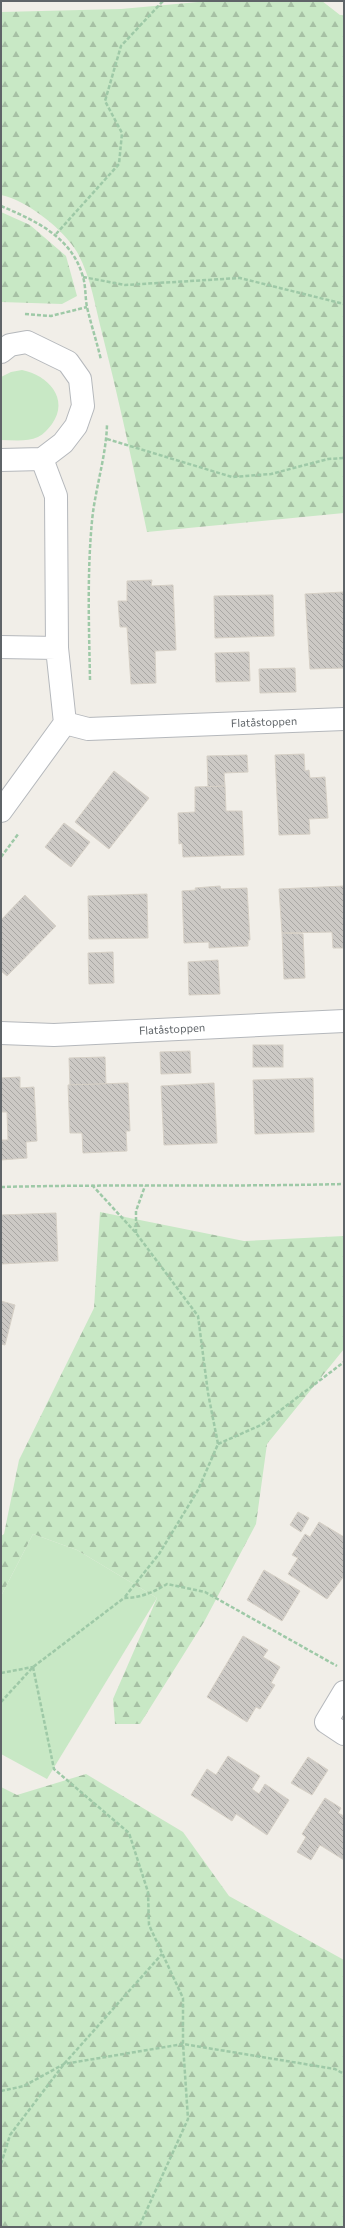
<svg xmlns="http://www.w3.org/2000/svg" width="345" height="2228" font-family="Commissioner,sans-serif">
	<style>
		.green { fill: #c8e8c5 }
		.forest { fill: url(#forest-firs) }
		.building { fill: url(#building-back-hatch); stroke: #d6d0c6 }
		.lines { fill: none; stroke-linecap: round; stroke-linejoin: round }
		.minor-casing { stroke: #b5b8bc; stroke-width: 24 }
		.path { stroke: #9ec9a7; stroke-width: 2.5; stroke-dasharray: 4 2; stroke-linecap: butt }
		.minor { stroke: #fff; stroke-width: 22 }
		.labels { text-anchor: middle; stroke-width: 3; stroke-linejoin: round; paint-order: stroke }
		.street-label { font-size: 11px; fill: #5f6468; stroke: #fff }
	</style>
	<defs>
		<pattern id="forest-firs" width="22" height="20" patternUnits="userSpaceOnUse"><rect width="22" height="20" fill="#c8e8c5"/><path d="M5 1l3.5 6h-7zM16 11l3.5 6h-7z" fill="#a6c0a4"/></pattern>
		<pattern id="building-back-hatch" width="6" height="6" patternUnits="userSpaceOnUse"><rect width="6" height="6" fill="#ccc9c5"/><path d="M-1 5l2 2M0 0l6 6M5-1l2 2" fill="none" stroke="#a9a7a4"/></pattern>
	</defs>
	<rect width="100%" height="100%" fill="#f1eee8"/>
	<g class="green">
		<path d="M 22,370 C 48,375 70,399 52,424 C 48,429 44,434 38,437 C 27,442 13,440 1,440 L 1,377 L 11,372 Z"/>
		<path d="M 33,1534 L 77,1550 L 157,1598 L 47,1779 L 1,1754 L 1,1596 Z"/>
	</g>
	<g class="forest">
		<path d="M 209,1 L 322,1 L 340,15 L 344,15 L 344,513 L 147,532 C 133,466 119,399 102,333 C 95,306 91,277 77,252 C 64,230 27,200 1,195 L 1,12 L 121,9 Z"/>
		<path d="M 1,212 L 30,225 L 66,256 L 77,296 L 62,304 L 1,302 Z"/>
		<path d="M 100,1212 L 244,1241 L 344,1236 L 344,1349 L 267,1444 L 256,1524 L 204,1622 L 140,1724 L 115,1724 L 113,1699 L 157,1598 L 77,1550 L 33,1534 L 1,1596 L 1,1536 L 4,1534 L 19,1460 L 94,1308 Z"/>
		<path d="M 86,1774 L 183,1832 L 229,1896 L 344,1960 L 344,2227 L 1,2227 L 1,1787 L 17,1795 Z"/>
	</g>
	<g class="building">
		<path d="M 152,580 L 151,586 L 173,585 L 176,650 L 155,651 L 156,683 L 131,684 L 127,627 L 120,627 L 118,601 L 127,601 L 127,581 Z"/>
		<path d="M 344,592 L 344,668 L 310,669 L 305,594 Z"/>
		<path d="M 273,595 L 274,636 L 215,638 L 214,596 Z"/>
		<path d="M 249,652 L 250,681 L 216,682 L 215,653 Z"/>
		<path d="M 295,668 L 296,692 L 260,693 L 259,669 Z"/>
		<path d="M 304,754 L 305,771 L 309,770 L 310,778 L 325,777 L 328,818 L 309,819 L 310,834 L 279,835 L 275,755 Z"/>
		<path d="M 247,755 L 248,772 L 224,773 L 225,786 L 208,787 L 207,756 Z"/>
		<path d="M 114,771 L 149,798 L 109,849 L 75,822 Z"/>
		<path d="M 225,786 L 226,811 L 242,811 L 244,855 L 183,857 L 182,843 L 179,844 L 178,813 L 195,812 L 195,787 Z"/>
		<path d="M 64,823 L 90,842 L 71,867 L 45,847 Z"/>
		<path d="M 220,886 L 221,889 L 247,888 L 250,940 L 248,940 L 248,946 L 209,948 L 209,942 L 184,943 L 182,891 L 196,890 L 195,888 Z"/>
		<path d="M 344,886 L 344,948 L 333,948 L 332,932 L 282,933 L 279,889 Z"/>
		<path d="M 147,894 L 148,938 L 89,939 L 88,896 Z"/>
		<path d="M 25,895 L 56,926 L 7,976 L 1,971 L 1,920 Z"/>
		<path d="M 282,933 L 303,934 L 305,978 L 284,979 Z"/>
		<path d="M 113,952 L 114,983 L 89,984 L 88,953 Z"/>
		<path d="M 218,960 L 220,994 L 189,995 L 188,962 Z"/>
		<rect x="253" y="1045" width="30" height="22"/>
		<path d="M 190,1051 L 191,1073 L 161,1074 L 160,1052 Z"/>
		<path d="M 105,1057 L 106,1084 L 70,1085 L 69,1058 Z"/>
		<path d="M 20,1077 L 20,1088 L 34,1087 L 37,1141 L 26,1142 L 27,1158 L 1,1160 L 1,1140 L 8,1140 L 7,1112 L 1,1112 L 1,1078 Z"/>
		<path d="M 313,1078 L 314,1132 L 255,1134 L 253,1080 Z"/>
		<path d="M 128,1083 L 130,1131 L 126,1131 L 127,1151 L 83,1153 L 82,1133 L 70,1133 L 68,1085 Z"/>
		<path d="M 214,1083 L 217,1143 L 164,1145 L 161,1086 Z"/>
		<path d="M 56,1213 L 58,1261 L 1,1264 L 1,1215 Z"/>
		<path d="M 1,1301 L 15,1305 L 5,1345 L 1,1344 Z"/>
		<path d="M 298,1512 L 309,1518 L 301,1532 L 290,1525 Z"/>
		<path d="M 319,1522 L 344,1537 L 344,1576 L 327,1599 L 288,1574 L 298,1558 L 292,1555 L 305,1534 L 310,1537 Z"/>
		<path d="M 264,1570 L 300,1591 L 282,1621 L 247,1600 Z"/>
		<path d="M 243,1636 L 268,1650 L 263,1657 L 280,1667 L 271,1683 L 275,1685 L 260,1709 L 256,1707 L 247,1722 L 207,1697 Z"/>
		<path d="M 228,1756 L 260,1776 L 252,1789 L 259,1794 L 265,1784 L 289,1800 L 267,1835 L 236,1814 L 232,1821 L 191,1795 L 207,1769 L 216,1775 Z"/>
		<path d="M 308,1757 L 328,1770 L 312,1795 L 291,1783 Z"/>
		<path d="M 325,1798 L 341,1808 L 338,1813 L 344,1816 L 344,1860 L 320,1845 L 311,1860 L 297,1852 L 306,1837 L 302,1834 Z"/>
	</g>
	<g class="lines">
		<g class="minor-casing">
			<g id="minor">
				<path d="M 1,352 L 10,345 L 27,342 L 68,362 L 80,379 L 83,406 L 76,426 L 63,443 L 42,459 L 1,460"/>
				<path d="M 42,459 L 56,496 L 57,648"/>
				<path d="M 1,647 L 57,648 L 65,723 L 1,811"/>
				<path d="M 65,723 L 88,729 L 344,719"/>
				<path d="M 1,1033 L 54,1035 L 344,1021"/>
				<path d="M 344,1692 L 326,1722 L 344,1734"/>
			</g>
		</g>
		<g class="path">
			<path d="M 1,206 C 36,221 72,237 83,277 C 86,287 85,297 87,307 C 91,325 97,342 101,360"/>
			<path d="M 56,234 L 119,164 L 122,133 L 105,101 L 121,46 L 163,1"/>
			<path d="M 83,277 L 125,285 L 240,278 L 344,304"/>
			<path d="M 25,314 L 51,316 L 87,307"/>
			<path d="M 107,439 L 232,477 L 271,474 L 328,459 L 344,458"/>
			<path d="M 90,680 C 89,627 87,574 92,521 C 95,489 106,457 107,425"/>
			<path d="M 1,857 L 19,833"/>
			<path d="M 92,1185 L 136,1233 L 198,1316 L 208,1393 L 218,1444 L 198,1490 L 159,1554 L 124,1598 C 140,1598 154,1592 167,1584 L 205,1592 L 337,1666"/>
			<path d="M 1,1187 C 115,1184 230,1187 344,1184"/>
			<path d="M 136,1233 L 136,1211 L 145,1186"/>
			<path d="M 218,1444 L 261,1425 L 344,1362"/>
			<path d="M 33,1667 L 54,1769 L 129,1833 L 148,1892 L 149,1925 L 183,1998 L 183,2044 L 188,2119 L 139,2227"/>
			<path d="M 1,1673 L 33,1667"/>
			<path d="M 1,1702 L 33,1667 L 124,1598"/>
			<path d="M 1,2091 L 24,2086 L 64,2064 L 183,2044 L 335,2069 L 344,2074"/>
			<path d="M 1,2164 L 10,2135 L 64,2064 L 162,1954"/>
		</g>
		<use href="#minor" class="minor"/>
	</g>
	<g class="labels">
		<g class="street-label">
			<text transform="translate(264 722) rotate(-2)" y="4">Flatåstoppen</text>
			<text transform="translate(172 1029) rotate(-3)" y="4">Flatåstoppen</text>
		</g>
	</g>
	<rect width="345" height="2228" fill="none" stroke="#5f6468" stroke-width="4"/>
</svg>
